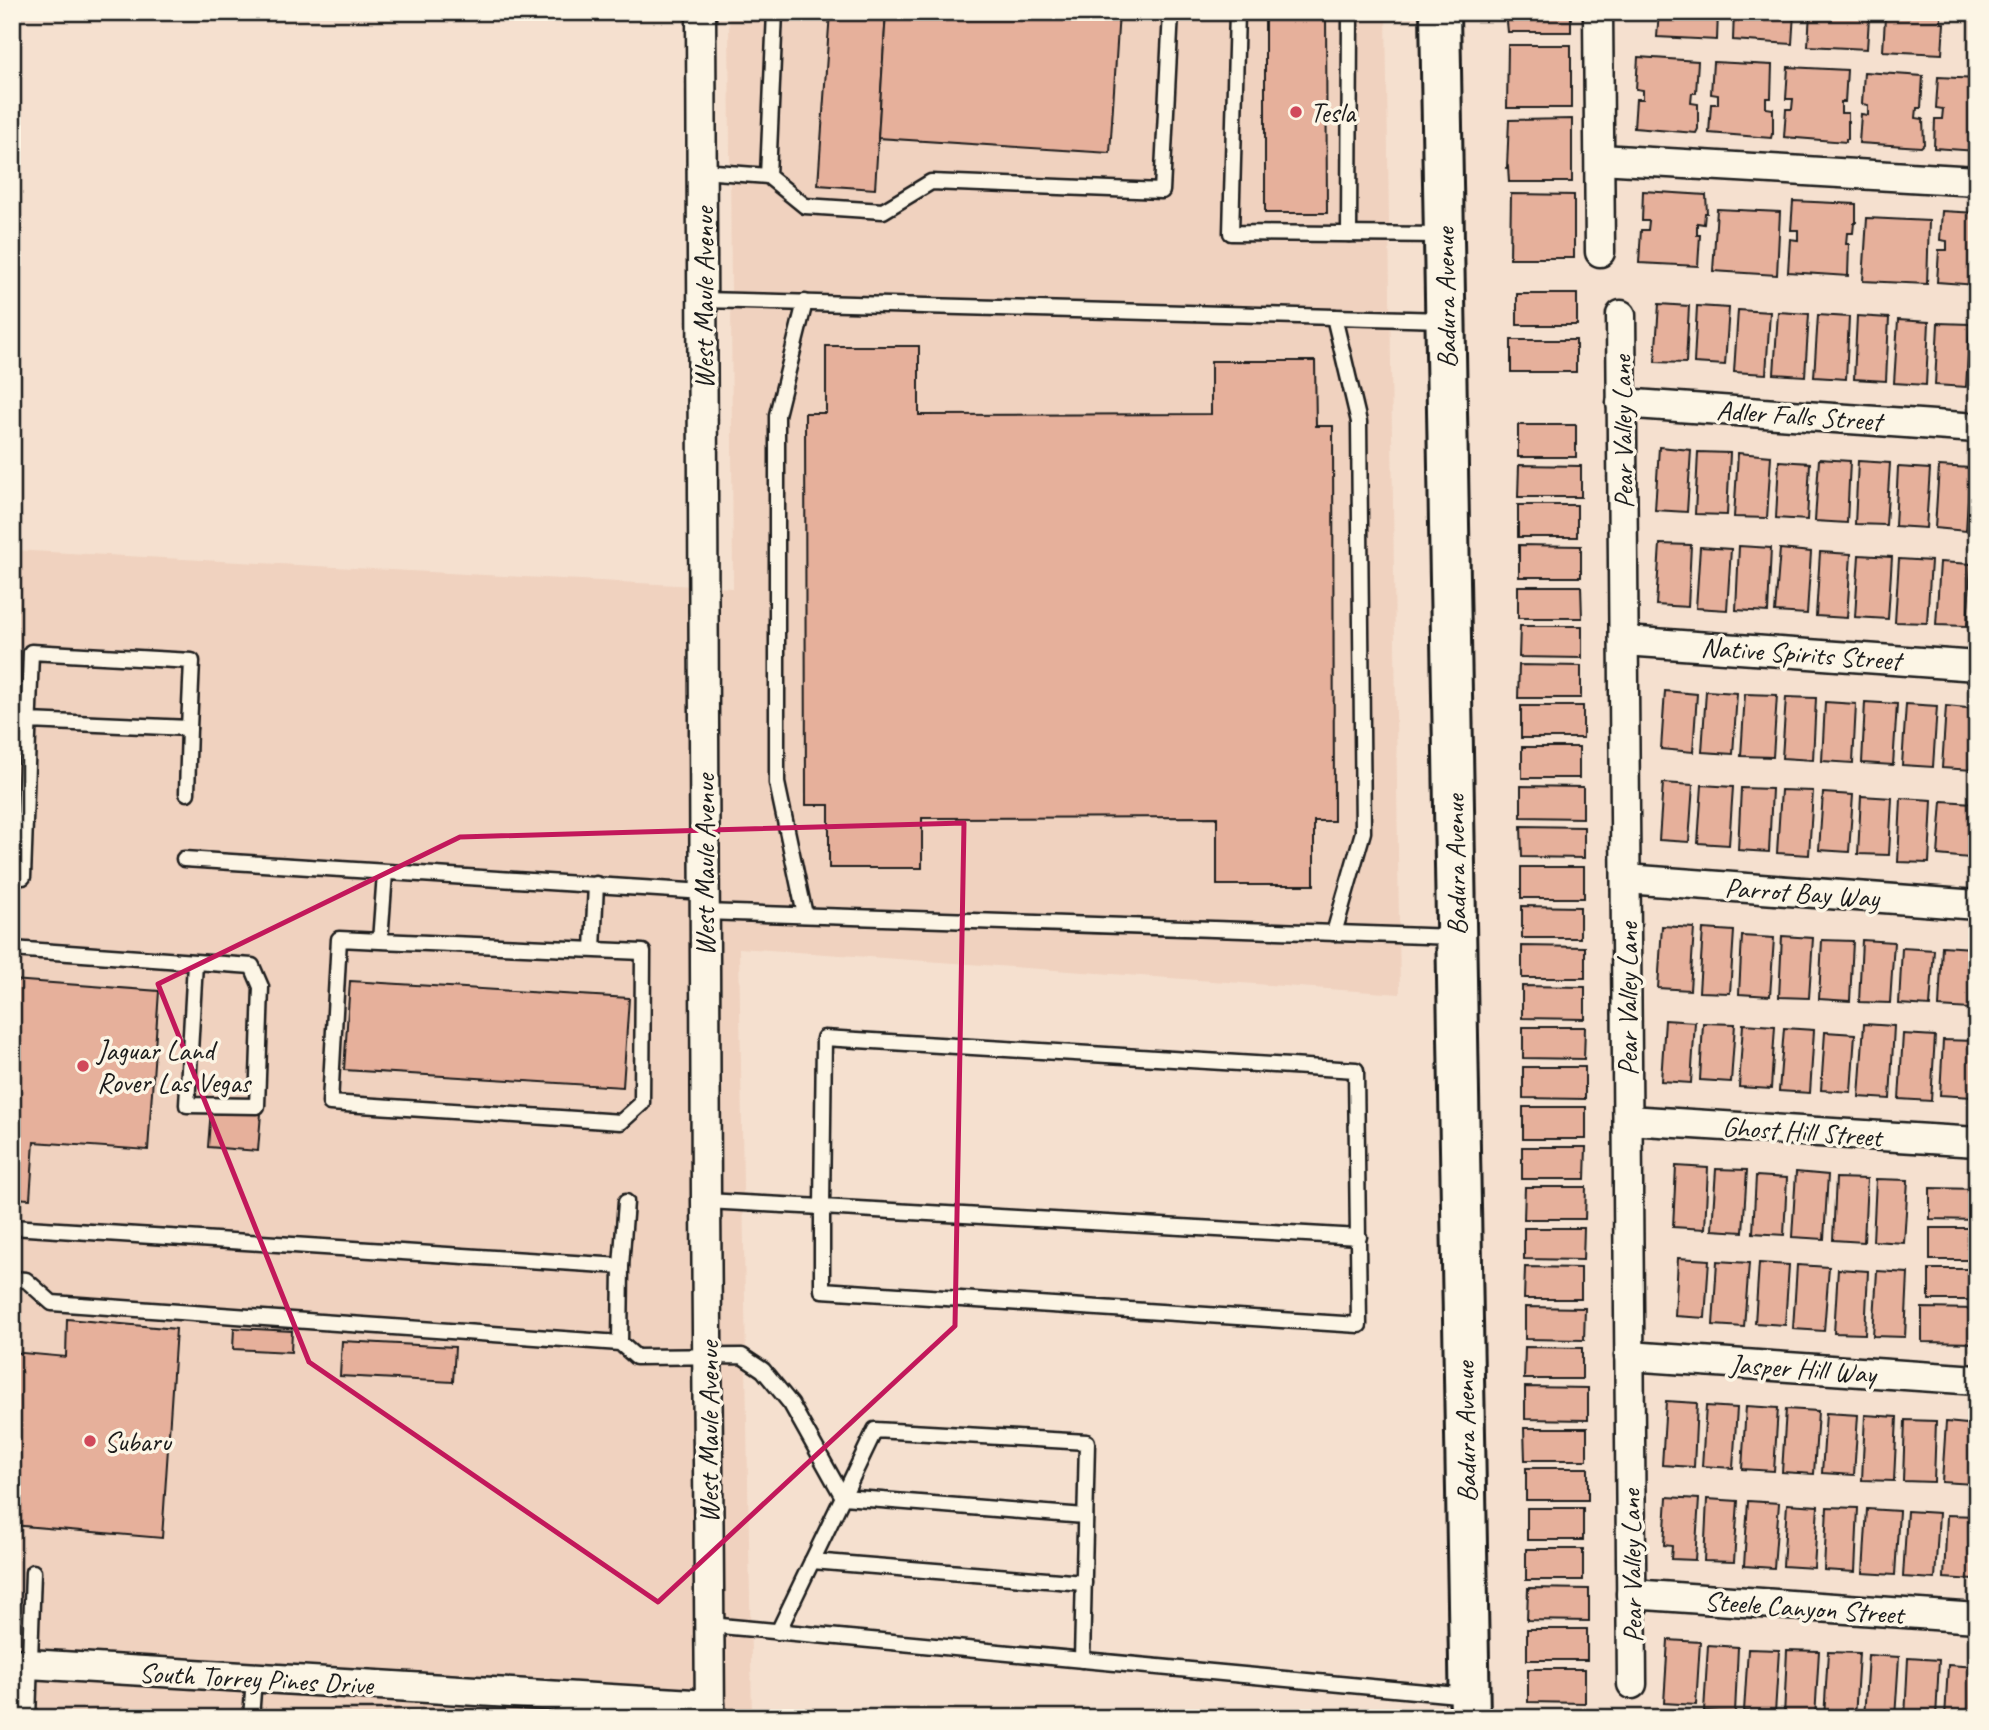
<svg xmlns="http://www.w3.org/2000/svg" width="1989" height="1730" font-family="Caveat,sans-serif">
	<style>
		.built { fill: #f0d2bf }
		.building { fill: #e6b09b; stroke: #1c1c1c; stroke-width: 2 }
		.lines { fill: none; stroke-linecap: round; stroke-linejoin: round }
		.service-casing { stroke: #1c1c1c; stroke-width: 19 }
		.minor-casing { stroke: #1c1c1c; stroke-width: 33 }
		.secondary-casing { stroke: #1c1c1c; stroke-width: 44 }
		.service { stroke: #fcf5e5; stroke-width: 14 }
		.minor { stroke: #fcf5e5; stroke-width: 28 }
		.secondary { stroke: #fcf5e5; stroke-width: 38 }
		.marked { fill: none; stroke: #c2185b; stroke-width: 5; stroke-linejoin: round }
		.poi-dot { fill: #d1495b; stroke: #fcf5e5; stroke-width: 2.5 }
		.labels { text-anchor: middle; stroke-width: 7; stroke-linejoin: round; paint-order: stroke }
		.poi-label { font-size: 28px; fill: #1c1c1c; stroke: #fcf5e5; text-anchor: start }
		.street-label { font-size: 28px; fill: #1c1c1c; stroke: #fcf5e5 }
	</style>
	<rect width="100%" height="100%" fill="#f5e0cf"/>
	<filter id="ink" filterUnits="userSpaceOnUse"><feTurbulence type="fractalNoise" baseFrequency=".0143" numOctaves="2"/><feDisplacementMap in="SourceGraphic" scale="14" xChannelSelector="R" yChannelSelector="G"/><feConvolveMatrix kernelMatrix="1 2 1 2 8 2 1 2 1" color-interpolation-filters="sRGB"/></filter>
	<g filter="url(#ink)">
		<path class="built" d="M 729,12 L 1386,12 L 1400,994 L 739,948 L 752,1718 L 12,1718 L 12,550 L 733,588 Z"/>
		<g class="building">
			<path d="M 830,12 L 886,12 L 875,189 L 818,185 Z"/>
			<path d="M 886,12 L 1119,12 L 1110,153 L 878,138 Z"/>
			<path d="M 1265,12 L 1326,12 L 1327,213 L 1265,213 Z"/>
			<path d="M 1506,12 L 1571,12 L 1571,32 L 1508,32 Z"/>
			<path d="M 1659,12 L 1718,12 L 1717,40 L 1657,37 Z"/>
			<path d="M 1734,12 L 1794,13 L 1792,44 L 1733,40 Z"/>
			<path d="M 1810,12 L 1866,12 L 1866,18 L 1869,18 L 1867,49 L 1808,46 Z"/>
			<path d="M 1893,12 L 1941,12 L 1941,23 L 1944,23 L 1942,54 L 1883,51 L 1885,18 L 1893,18 Z"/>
			<path d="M 1508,45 L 1571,45 L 1571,108 L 1507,108 Z"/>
			<path d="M 1638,57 L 1698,61 L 1696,93 L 1692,93 L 1691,103 L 1698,104 L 1698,129 L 1696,133 L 1634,128 L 1636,99 L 1643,99 L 1643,90 L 1636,89 Z"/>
			<path d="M 1713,62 L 1772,65 L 1771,98 L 1766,98 L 1766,108 L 1773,109 L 1773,134 L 1772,134 L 1771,138 L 1709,133 L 1711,104 L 1718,104 L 1718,95 L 1711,94 Z"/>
			<path d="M 1788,67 L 1847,70 L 1845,102 L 1841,102 L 1841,113 L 1848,113 L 1848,139 L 1846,139 L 1846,142 L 1784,137 L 1786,109 L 1792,109 L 1793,99 L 1786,99 Z"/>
			<path d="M 1864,72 L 1923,76 L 1921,108 L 1917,108 L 1916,118 L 1923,119 L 1924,144 L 1921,147 L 1859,143 L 1861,114 L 1868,115 L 1868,105 L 1862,104 Z"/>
			<path d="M 1938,77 L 1977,79 L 1977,151 L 1934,148 L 1935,119 L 1942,119 L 1943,109 L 1936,108 Z"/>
			<path d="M 1572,119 L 1572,182 L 1509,182 L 1508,166 L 1507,167 L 1509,120 Z"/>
			<path d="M 1643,191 L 1706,195 L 1707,213 L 1705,213 L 1704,224 L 1697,223 L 1697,235 L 1700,235 L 1698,266 L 1639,263 L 1641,230 L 1648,230 L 1649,221 L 1642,221 Z"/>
			<path d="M 1511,194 L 1574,195 L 1574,258 L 1510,258 Z"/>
			<path d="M 1793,201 L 1856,204 L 1856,223 L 1854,223 L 1853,233 L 1847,233 L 1846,244 L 1849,244 L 1848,276 L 1788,272 L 1790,239 L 1798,240 L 1798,230 L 1791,230 Z"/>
			<path d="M 1717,209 L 1780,212 L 1777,275 L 1713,271 Z"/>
			<path d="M 1942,211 L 1977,213 L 1977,285 L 1937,282 L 1939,250 L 1947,250 L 1947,241 L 1940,240 Z"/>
			<path d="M 1867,218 L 1929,221 L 1927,284 L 1863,281 Z"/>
			<rect x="1517" y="294" width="60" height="31"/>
			<path d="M 1659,304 L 1689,306 L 1686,363 L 1655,362 Z"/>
			<path d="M 1697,306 L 1729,308 L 1725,365 L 1694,363 Z"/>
			<path d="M 1738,310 L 1770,312 L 1766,374 L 1734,372 Z"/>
			<path d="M 1778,312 L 1809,314 L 1805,376 L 1774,374 Z"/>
			<path d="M 1818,315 L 1849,317 L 1846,379 L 1814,377 Z"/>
			<path d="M 1857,316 L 1889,318 L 1886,381 L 1854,379 Z"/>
			<path d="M 1898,320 L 1929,322 L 1926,385 L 1894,383 Z"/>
			<path d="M 1938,323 L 1970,324 L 1966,387 L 1935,385 Z"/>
			<path d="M 1977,337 L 1977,387 L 1973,386 Z"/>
			<rect x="1511" y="340" width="65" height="32"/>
			<path d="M 826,346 L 919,346 L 919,415 L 1211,414 L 1211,361 L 1315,361 L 1316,426 L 1333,426 L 1334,821 L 1314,821 L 1314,885 L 1217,885 L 1217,817 L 922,818 L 922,868 L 829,868 L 829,805 L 806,805 L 805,413 L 826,413 Z"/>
			<rect x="1518" y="425" width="58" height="32"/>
			<path d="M 1659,447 L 1691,450 L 1687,512 L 1655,510 Z"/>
			<path d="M 1698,452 L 1730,453 L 1727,515 L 1695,514 Z"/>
			<path d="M 1738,453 L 1771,456 L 1767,518 L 1734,517 Z"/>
			<path d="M 1819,459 L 1850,461 L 1847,523 L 1815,521 Z"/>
			<path d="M 1779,461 L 1810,463 L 1807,520 L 1776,518 Z"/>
			<path d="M 1858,461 L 1890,463 L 1886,525 L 1855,524 Z"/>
			<path d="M 1519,465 L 1581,466 L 1581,497 L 1518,497 Z"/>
			<path d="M 1939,466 L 1970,468 L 1966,531 L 1935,528 Z"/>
			<path d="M 1898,467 L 1930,469 L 1926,528 L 1895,526 Z"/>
			<rect x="1518" y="505" width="59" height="32"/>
			<path d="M 1660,544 L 1691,545 L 1688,607 L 1656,605 Z"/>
			<path d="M 1519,545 L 1581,546 L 1581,577 L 1519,577 Z"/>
			<path d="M 1739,546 L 1771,548 L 1768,612 L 1736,610 Z"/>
			<path d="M 1700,547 L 1731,549 L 1727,610 L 1696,608 Z"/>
			<path d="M 1780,549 L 1811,552 L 1807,614 L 1775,612 Z"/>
			<path d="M 1820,552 L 1851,554 L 1847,618 L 1816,616 Z"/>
			<path d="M 1859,555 L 1892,557 L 1888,619 L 1855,617 Z"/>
			<path d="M 1899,559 L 1931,561 L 1927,623 L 1895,622 Z"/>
			<path d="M 1940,562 L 1971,564 L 1967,626 L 1936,625 Z"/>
			<path d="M 1518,586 L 1581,586 L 1582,618 L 1518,618 Z"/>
			<path d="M 1520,626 L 1582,626 L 1582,658 L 1519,657 Z"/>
			<path d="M 1519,665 L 1581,666 L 1581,698 L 1518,698 Z"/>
			<path d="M 1665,691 L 1697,694 L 1693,752 L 1661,749 Z"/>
			<path d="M 1706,691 L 1737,693 L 1733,754 L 1702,752 Z"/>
			<path d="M 1745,694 L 1777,695 L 1773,757 L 1741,756 Z"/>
			<path d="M 1786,697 L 1816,698 L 1813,760 L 1782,758 Z"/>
			<path d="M 1825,702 L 1856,704 L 1853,763 L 1822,761 Z"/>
			<path d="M 1865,702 L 1897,704 L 1893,765 L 1862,763 Z"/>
			<path d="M 1906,704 L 1937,706 L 1933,767 L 1902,765 Z"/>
			<rect x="1521" y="706" width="62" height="32"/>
			<path d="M 1946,706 L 1977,709 L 1973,770 L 1942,768 Z"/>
			<rect x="1522" y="747" width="57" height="31"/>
			<path d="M 1663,783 L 1693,785 L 1689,842 L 1659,840 Z"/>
			<path d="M 1702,785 L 1733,787 L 1729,845 L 1698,843 Z"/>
			<path d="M 1521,786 L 1583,787 L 1583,818 L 1521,817 Z"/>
			<path d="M 1741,788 L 1772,789 L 1769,852 L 1738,850 Z"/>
			<path d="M 1781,790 L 1813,791 L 1809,855 L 1777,853 Z"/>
			<path d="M 1823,793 L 1853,795 L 1849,852 L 1819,850 Z"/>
			<path d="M 1861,796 L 1892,798 L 1889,855 L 1858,854 Z"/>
			<path d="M 1901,798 L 1932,800 L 1929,863 L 1898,862 Z"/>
			<path d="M 1942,801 L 1973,803 L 1969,858 L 1938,855 Z"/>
			<path d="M 1521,826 L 1584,827 L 1584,858 L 1522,857 Z"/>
			<rect x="1521" y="867" width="63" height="31"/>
			<path d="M 1522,906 L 1580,907 L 1580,938 L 1522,938 Z"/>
			<path d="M 1662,926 L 1694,928 L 1690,990 L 1658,988 Z"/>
			<path d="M 1703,929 L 1734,931 L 1730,993 L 1699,992 Z"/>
			<path d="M 1742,936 L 1774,938 L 1770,996 L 1739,994 Z"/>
			<path d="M 1782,936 L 1813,938 L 1809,998 L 1779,997 Z"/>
			<path d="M 1822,940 L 1853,941 L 1850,1001 L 1819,999 Z"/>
			<path d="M 1862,940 L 1894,942 L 1890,1003 L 1859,1002 Z"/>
			<path d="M 1522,946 L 1585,947 L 1585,978 L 1522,978 Z"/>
			<path d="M 1942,946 L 1973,948 L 1970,1009 L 1939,1007 Z"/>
			<path d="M 1902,948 L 1934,950 L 1930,1006 L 1899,1004 Z"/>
			<path d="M 12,980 L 159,991 L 148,1150 L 34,1142 L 30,1199 L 12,1198 Z"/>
			<path d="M 350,981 L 629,998 L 623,1087 L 344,1070 Z"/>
			<path d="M 1522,986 L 1585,987 L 1585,1019 L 1522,1018 Z"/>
			<path d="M 1665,1020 L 1695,1022 L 1691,1083 L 1661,1081 Z"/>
			<path d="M 1703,1023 L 1735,1024 L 1731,1082 L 1700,1080 Z"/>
			<path d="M 1743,1024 L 1775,1026 L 1771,1089 L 1739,1087 Z"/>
			<path d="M 1864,1024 L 1894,1026 L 1890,1099 L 1859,1097 Z"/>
			<path d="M 1523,1027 L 1585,1027 L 1584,1059 L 1523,1058 Z"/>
			<path d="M 1784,1028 L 1814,1030 L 1810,1093 L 1779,1091 Z"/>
			<path d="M 1825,1032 L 1855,1034 L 1851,1092 L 1821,1090 Z"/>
			<path d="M 1903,1034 L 1935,1036 L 1931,1101 L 1899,1099 Z"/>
			<path d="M 1943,1040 L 1975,1041 L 1972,1097 L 1940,1095 Z"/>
			<path d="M 1523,1067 L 1585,1067 L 1585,1099 L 1523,1098 Z"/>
			<rect x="1523" y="1107" width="63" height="32"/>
			<path d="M 211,1109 L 261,1113 L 258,1151 L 208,1147 Z"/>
			<path d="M 1522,1147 L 1586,1147 L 1585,1179 L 1522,1179 Z"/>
			<path d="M 1676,1166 L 1708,1168 L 1705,1229 L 1673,1227 Z"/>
			<path d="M 1716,1169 L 1747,1170 L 1743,1232 L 1712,1230 Z"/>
			<path d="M 1796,1172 L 1828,1175 L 1824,1239 L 1792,1237 Z"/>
			<path d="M 1756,1176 L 1787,1178 L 1784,1235 L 1753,1233 Z"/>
			<path d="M 1836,1178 L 1867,1179 L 1864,1242 L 1833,1240 Z"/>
			<path d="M 1876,1179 L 1908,1180 L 1904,1243 L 1873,1241 Z"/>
			<path d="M 1525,1187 L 1586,1187 L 1585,1219 L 1524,1219 Z"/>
			<path d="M 1930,1188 L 1977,1189 L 1977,1220 L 1930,1219 Z"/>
			<path d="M 1524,1228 L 1584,1228 L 1583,1260 L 1524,1259 Z"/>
			<rect x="1930" y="1228" width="47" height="32"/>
			<path d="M 1678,1258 L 1709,1260 L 1705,1318 L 1675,1316 Z"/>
			<path d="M 1717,1261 L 1749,1263 L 1744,1327 L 1713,1325 Z"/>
			<path d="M 1759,1263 L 1789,1265 L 1785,1325 L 1755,1323 Z"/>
			<path d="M 1797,1265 L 1829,1267 L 1824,1331 L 1793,1329 Z"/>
			<path d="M 1525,1267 L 1581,1268 L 1581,1299 L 1524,1299 Z"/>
			<path d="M 1838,1269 L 1868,1271 L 1865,1334 L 1834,1333 Z"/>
			<rect x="1929" y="1269" width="48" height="31"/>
			<path d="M 1877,1271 L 1908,1273 L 1905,1337 L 1873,1336 Z"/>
			<path d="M 12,1285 L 16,1285 L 12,1344 Z"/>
			<path d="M 1525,1307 L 1585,1308 L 1584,1340 L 1525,1339 Z"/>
			<path d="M 1922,1308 L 1977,1309 L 1977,1343 L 1922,1342 Z"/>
			<path d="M 67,1319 L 176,1329 L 162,1538 L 12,1525 L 12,1352 L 66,1357 Z"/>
			<path d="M 234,1328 L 292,1331 L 291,1352 L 233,1349 Z"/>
			<path d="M 342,1341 L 455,1347 L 453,1382 L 340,1376 Z"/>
			<path d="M 1525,1347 L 1582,1348 L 1582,1379 L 1524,1379 Z"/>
			<path d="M 1525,1387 L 1588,1388 L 1588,1420 L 1525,1419 Z"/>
			<path d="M 1666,1401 L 1697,1403 L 1694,1467 L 1662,1465 Z"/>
			<path d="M 1706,1406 L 1737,1408 L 1733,1468 L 1702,1466 Z"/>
			<path d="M 1746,1406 L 1778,1408 L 1774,1471 L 1742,1469 Z"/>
			<path d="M 1786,1409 L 1818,1411 L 1814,1474 L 1782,1472 Z"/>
			<path d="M 1826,1413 L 1858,1415 L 1854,1475 L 1822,1473 Z"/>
			<path d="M 1865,1415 L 1897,1417 L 1894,1481 L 1862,1480 Z"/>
			<path d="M 1905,1420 L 1936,1421 L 1934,1482 L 1903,1481 Z"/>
			<path d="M 1946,1422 L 1977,1425 L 1973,1484 L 1942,1482 Z"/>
			<path d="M 1524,1428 L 1587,1428 L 1587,1460 L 1525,1460 Z"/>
			<rect x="1526" y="1468" width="62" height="32"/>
			<path d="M 1667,1497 L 1699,1499 L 1695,1560 L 1671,1559 L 1672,1546 L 1664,1545 Z"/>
			<path d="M 1707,1499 L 1738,1501 L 1734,1562 L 1704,1561 Z"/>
			<path d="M 1748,1501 L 1779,1503 L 1774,1568 L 1744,1566 Z"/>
			<path d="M 1787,1504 L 1818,1506 L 1814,1568 L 1783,1566 Z"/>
			<path d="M 1827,1507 L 1858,1508 L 1855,1572 L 1824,1570 Z"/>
			<rect x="1527" y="1508" width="56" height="32"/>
			<path d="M 1867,1509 L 1899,1511 L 1895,1575 L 1863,1573 Z"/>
			<path d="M 1907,1511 L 1939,1513 L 1935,1579 L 1903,1577 Z"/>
			<path d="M 1947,1515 L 1977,1516 L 1974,1580 L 1944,1578 Z"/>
			<rect x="1526" y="1549" width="57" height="31"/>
			<path d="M 1528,1588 L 1589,1589 L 1589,1621 L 1527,1620 Z"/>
			<rect x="1527" y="1629" width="60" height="31"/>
			<path d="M 1668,1640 L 1700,1642 L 1696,1705 L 1664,1703 Z"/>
			<path d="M 1708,1645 L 1738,1647 L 1735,1713 L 1704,1711 Z"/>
			<path d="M 1748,1649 L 1779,1650 L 1775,1713 L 1744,1711 Z"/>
			<path d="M 1787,1650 L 1819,1651 L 1815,1718 L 1784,1717 Z"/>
			<path d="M 1828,1652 L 1859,1653 L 1855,1718 L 1824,1718 Z"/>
			<path d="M 1868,1655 L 1899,1657 L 1895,1718 L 1864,1718 Z"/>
			<path d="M 1908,1658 L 1939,1660 L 1936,1718 L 1905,1718 Z"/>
			<path d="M 1948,1665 L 1977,1667 L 1976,1718 L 1945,1718 Z"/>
			<path d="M 1528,1669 L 1585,1669 L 1585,1703 L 1528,1702 Z"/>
		</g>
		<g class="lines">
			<g class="service-casing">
				<g id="service">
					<path d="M 1237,12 L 1231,233 L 1443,235"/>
					<path d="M 702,171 L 768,176 L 805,206 L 883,211 L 931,182 L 1162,191 L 1171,12"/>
					<path d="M 768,176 L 775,12"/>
					<path d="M 1349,234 L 1350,12"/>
					<path d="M 703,300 L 1444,320"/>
					<path d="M 805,302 L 777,415 L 777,783 L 805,915"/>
					<path d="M 187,793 L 189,728"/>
					<path d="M 184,859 L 705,892"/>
					<path d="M 12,877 L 23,877 L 31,652 L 192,661 L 189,728 L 29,721"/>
					<path d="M 704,912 L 1455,937"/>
					<path d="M 1334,933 L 1363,832 L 1359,422 L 1334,317"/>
					<path d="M 380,941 L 643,952 L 642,1103 L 621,1122 L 330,1103 L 339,939 L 380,941 L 385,873"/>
					<path d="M 12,949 L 252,966 L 261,987 L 257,1106 L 187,1105 L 195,963"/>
					<path d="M 593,949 L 596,884"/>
					<path d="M 706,1201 L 822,1207 L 824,1038 L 1356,1070 L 1359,1325 L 822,1290 L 822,1207 L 1359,1237"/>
					<path d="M 12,1227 L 621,1266"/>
					<path d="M 12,1279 L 26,1280 L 52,1303 L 620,1343 L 636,1357 L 742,1356 L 763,1370 L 791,1404 L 843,1497 L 1085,1516"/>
					<path d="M 620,1343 L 621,1266 L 626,1202"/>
					<path d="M 812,1561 L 1084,1583"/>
					<path d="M 710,1625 L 1468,1696"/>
					<path d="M 778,1632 L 875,1430 L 1087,1442 L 1082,1660"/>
					<path d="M 28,1718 L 33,1572"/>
					<path d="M 251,1718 L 254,1678"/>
				</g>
			</g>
			<g class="minor-casing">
				<g id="minor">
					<path d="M 701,12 L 706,1201 L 710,1718"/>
					<path d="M 1598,12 L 1600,252"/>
					<path d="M 1600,159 L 1977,181"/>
					<path d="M 1621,315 L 1632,1684"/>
					<path d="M 1621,403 L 1977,428"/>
					<path d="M 1625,641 L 1977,666"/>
					<path d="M 1626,879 L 1977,905"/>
					<path d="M 1628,1120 L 1977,1142"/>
					<path d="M 1629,1356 L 1977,1380"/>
					<path d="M 1631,1594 L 1977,1618"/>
					<path d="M 12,1663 L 710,1705"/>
				</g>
			</g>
			<g class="secondary-casing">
				<path id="secondary" d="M 1440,12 L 1470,1718"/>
			</g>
			<use href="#service" class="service"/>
			<use href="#minor" class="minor"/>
			<use href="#secondary" class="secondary"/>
		</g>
	</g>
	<path class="marked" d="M 964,823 L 955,1326 L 658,1602 L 309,1362 L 158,984 L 460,837 Z"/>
	<g class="poi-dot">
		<circle cx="1296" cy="112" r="7"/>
		<circle cx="83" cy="1066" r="7"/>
		<circle cx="90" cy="1441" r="7"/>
	</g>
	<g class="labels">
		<g class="poi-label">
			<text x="1310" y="122">Tesla</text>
			<text x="97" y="1060">Jaguar Land<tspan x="97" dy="32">Rover Las Vegas</tspan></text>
			<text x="104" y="1451">Subaru</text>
		</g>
		<g class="street-label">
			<text transform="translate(703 298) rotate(-90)" y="10">West Maule Avenue</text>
			<text transform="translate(1445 298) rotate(-91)" y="10">Badura Avenue</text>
			<text transform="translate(1799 415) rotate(4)" y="10">Adler Falls Street</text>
			<text transform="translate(1622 432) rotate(-91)" y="10">Pear Valley Lane</text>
			<text transform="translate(1801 653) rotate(4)" y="10">Native Spirits Street</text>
			<text transform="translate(704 865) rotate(-90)" y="10">West Maule Avenue</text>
			<text transform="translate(1455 865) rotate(-91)" y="10">Badura Avenue</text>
			<text transform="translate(1802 892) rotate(4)" y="10">Parrot Bay Way</text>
			<text transform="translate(1627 999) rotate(-90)" y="10">Pear Valley Lane</text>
			<text transform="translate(1802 1131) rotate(4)" y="10">Ghost Hill Street</text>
			<text transform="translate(1803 1368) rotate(4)" y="10">Jasper Hill Way</text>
			<text transform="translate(708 1432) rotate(-90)" y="10">West Maule Avenue</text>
			<text transform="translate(1465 1432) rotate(-91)" y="10">Badura Avenue</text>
			<text transform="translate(1631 1566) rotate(-91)" y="10">Pear Valley Lane</text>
			<text transform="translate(1804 1607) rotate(4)" y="10">Steele Canyon Street</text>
			<text transform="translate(256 1678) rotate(3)" y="10">South Torrey Pines Drive</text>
		</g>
	</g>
	<rect width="1989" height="1730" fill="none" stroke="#fcf5e5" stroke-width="42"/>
	<rect x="21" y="21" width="1947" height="1688" fill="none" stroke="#1c1c1c" stroke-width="2.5" filter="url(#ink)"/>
</svg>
